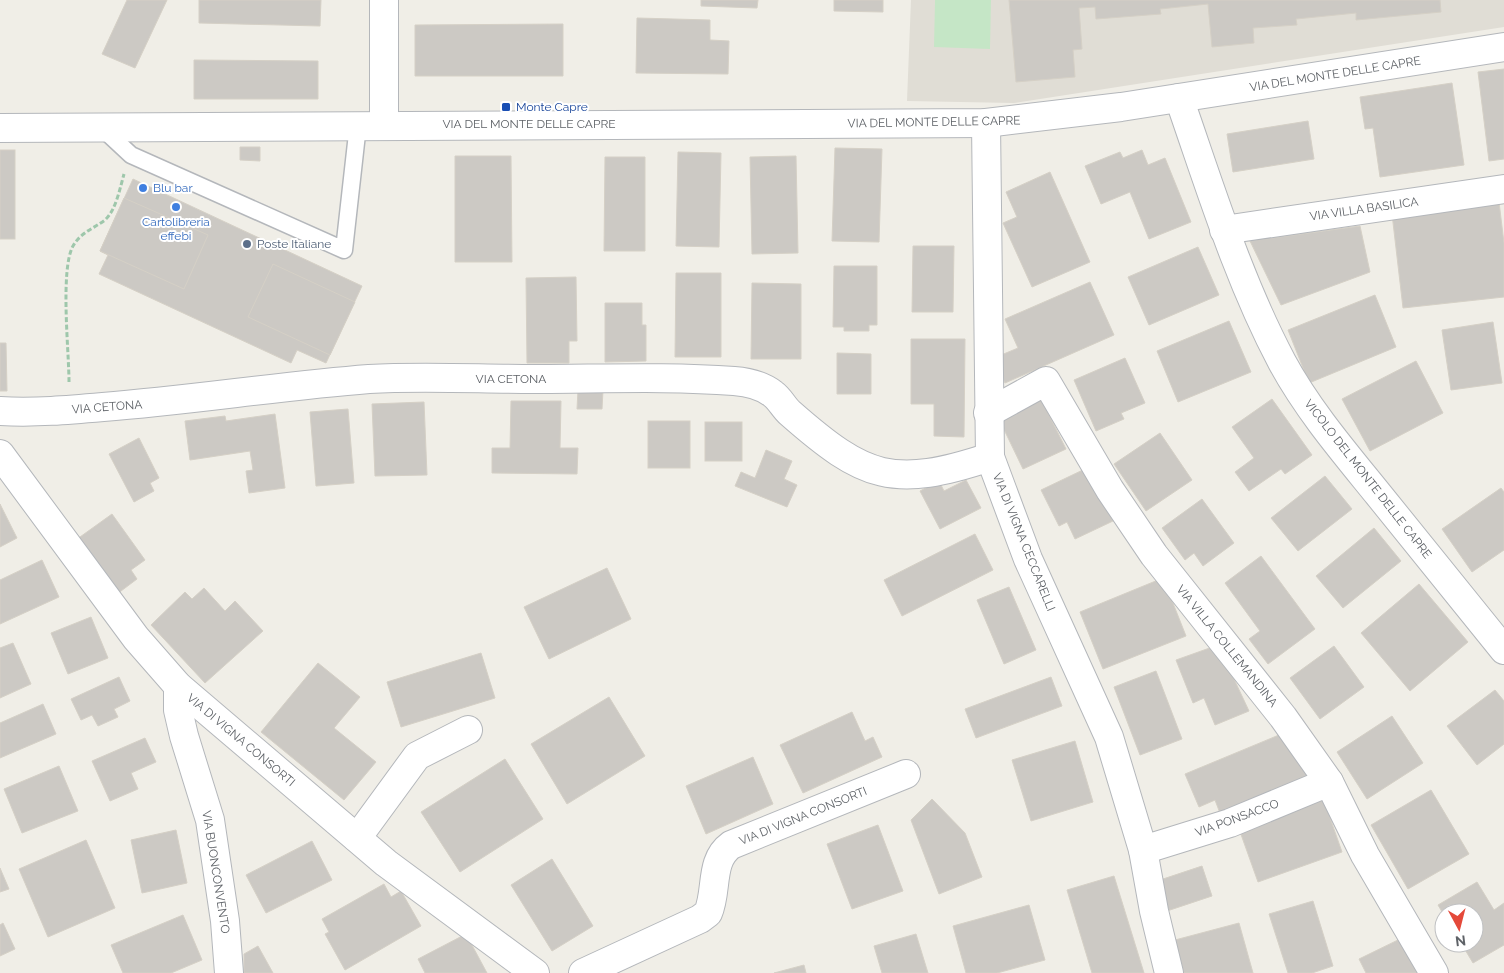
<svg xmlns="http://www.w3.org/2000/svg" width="1504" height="973" font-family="Raleway,sans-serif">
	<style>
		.education { fill: #e0ddd5 }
		.green { fill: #c5e6c6 }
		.building { fill: #ccc9c4; stroke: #d5d0c6 }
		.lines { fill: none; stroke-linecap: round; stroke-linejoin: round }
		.lane-casing { stroke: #b4b7bb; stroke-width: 19 }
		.street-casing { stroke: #b4b7bb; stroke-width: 30 }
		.path { stroke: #9ec7ab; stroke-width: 3; stroke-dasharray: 5 2.5; stroke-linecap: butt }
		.lane { stroke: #fff; stroke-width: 16 }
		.street { stroke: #fff; stroke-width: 28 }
		.transit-dot { fill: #1a4fb4; stroke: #fff; stroke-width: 2 }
		.shop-dot { fill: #3f7fe0; stroke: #fff; stroke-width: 2 }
		.service-dot { fill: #5c6f8a; stroke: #fff; stroke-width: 2 }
		.labels { text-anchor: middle; stroke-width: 4; stroke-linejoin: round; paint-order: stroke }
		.street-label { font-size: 12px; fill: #5e6267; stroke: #fff }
		.transit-label { font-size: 12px; fill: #164399; stroke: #fff; text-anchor: start }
		.shop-label { font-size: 12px; fill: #366cbe; stroke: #fff; text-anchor: start }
		.service-label { font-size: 12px; fill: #4e5e75; stroke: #fff; text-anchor: start }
	</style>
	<rect width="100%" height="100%" fill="#f0eee7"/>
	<path class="education" d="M 911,0 L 1504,0 L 1504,27 L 1014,103 L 907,101 Z"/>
	<path class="green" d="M 935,0 L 991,0 L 990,49 L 934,47 Z"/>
	<g class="building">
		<path d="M 127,0 L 167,0 L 135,68 L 102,54 Z"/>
		<path d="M 199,0 L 321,0 L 320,26 L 199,23 Z"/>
		<path d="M 701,0 L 758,0 L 757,8 L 701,6 Z"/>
		<path d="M 834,0 L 883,0 L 883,12 L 834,11 Z"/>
		<path d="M 1009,0 L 1440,0 L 1441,12 L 1356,20 L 1356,13 L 1296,19 L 1297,25 L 1253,28 L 1254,43 L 1212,47 L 1208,4 L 1160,9 L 1161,14 L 1096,19 L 1095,7 L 1079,8 L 1082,49 L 1073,50 L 1075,77 L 1016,82 Z"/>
		<path d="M 637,18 L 710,20 L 710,40 L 729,41 L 728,74 L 636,73 Z"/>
		<path d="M 563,24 L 563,76 L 415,76 L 415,25 Z"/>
		<path d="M 194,60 L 318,61 L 318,99 L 194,99 Z"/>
		<path d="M 1504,69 L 1504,159 L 1489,161 L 1478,72 Z"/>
		<path d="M 1452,83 L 1464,165 L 1380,177 L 1373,128 L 1365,129 L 1360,97 Z"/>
		<path d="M 1308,121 L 1314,159 L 1233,172 L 1227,134 Z"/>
		<path d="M 240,147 L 260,147 L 260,161 L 240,160 Z"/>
		<path d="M 835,148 L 882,149 L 879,242 L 832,241 Z"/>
		<rect x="0" y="150" width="15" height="89"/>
		<path d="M 1142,150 L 1148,165 L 1165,158 L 1191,222 L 1149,239 L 1130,192 L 1101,204 L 1085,166 L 1120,152 L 1123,158 Z"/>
		<path d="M 678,152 L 721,153 L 719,247 L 676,246 Z"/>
		<path d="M 455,156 L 511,156 L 512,262 L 455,262 Z"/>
		<path d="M 796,156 L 798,253 L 752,254 L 750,157 Z"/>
		<path d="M 605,157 L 645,157 L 645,251 L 604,251 Z"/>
		<path d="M 1050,172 L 1090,262 L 1032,287 L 1003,223 L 1017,217 L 1006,192 Z"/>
		<path d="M 133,179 L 362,286 L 326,363 L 297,350 L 291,363 L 99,274 L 108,255 L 100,251 Z"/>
		<path d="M 124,198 L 208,235 L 184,289 L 100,251 Z"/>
		<path d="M 1499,202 L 1504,243 L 1504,297 L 1403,308 L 1392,214 Z"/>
		<path d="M 1360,226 L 1370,272 L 1281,305 L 1250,241 Z"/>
		<path d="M 913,246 L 954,246 L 953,312 L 912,312 Z"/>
		<path d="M 1198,247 L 1219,295 L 1149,325 L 1128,277 Z"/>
		<path d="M 273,264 L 355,302 L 330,355 L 248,317 Z"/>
		<path d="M 834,266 L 877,266 L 877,325 L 869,325 L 869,331 L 844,331 L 844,327 L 833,327 Z"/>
		<path d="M 676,273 L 721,273 L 721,357 L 675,357 Z"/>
		<path d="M 576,277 L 577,341 L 569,341 L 569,363 L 527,363 L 526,278 Z"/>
		<path d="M 1090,282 L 1114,335 L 1005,383 L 994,358 L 1018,348 L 1005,319 Z"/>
		<path d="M 752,283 L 801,284 L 801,359 L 751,359 Z"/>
		<path d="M 1375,295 L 1396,347 L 1309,383 L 1288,330 Z"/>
		<path d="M 605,303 L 642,303 L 642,325 L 646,325 L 646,361 L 605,362 Z"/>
		<path d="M 1229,321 L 1251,372 L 1178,402 L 1157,351 Z"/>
		<path d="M 1493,322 L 1502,383 L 1451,390 L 1442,330 Z"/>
		<path d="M 911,339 L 965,339 L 964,437 L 934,436 L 934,404 L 911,404 Z"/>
		<path d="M 0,343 L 6,343 L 7,391 L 0,391 Z"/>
		<path d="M 837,353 L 871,354 L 871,394 L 837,394 Z"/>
		<path d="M 1125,358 L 1145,403 L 1121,413 L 1124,419 L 1096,431 L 1074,380 Z"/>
		<path d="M 1416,361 L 1443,413 L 1370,451 L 1342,399 Z"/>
		<path d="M 578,390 L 603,390 L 602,409 L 577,409 Z"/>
		<path d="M 1039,395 L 1066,449 L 1023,469 L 997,415 Z"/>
		<path d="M 1272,399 L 1312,455 L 1285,474 L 1281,469 L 1249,491 L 1235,472 L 1254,458 L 1232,427 Z"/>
		<path d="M 511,401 L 561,401 L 560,448 L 578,448 L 577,474 L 492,473 L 492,448 L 510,448 Z"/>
		<path d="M 424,402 L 427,475 L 375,476 L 372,404 Z"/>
		<path d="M 348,409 L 354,483 L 316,486 L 310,412 Z"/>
		<path d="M 275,414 L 285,488 L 249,493 L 246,471 L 253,470 L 250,451 L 190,460 L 185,421 L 225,416 L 226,421 Z"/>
		<rect x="648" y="421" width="42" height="47"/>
		<rect x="705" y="422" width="37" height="39"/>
		<path d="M 1160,433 L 1192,480 L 1146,511 L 1114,464 Z"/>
		<path d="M 139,438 L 159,478 L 150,483 L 154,491 L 134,502 L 109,454 Z"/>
		<path d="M 766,450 L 792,461 L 784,479 L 797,485 L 787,507 L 735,486 L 741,472 L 755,478 Z"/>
		<path d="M 1087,468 L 1113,521 L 1075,539 L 1067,522 L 1059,526 L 1041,490 Z"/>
		<path d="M 1325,476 L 1352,509 L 1298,551 L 1271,518 Z"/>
		<path d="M 966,480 L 981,508 L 940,529 L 920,491 L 939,481 L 944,491 Z"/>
		<path d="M 1501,488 L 1504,492 L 1504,550 L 1472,572 L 1442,529 Z"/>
		<path d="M 1202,499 L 1234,543 L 1203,566 L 1194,553 L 1185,560 L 1162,528 Z"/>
		<path d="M 0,504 L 17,538 L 0,547 Z"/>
		<path d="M 112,514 L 145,560 L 131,570 L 137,579 L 113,597 L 73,542 Z"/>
		<path d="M 1374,528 L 1401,561 L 1343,608 L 1316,576 Z"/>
		<path d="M 975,534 L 993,570 L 902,616 L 884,580 Z"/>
		<path d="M 1261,556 L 1315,629 L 1268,664 L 1249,639 L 1260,631 L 1225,583 Z"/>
		<path d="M 42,560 L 59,597 L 0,624 L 0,580 Z"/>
		<path d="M 607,568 L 631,619 L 549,659 L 524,607 Z"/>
		<path d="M 1163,578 L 1186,636 L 1103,669 L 1080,612 Z"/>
		<path d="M 1419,584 L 1468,642 L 1410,691 L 1361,633 Z"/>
		<path d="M 1009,587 L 1036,650 L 1004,664 L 977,600 Z"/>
		<path d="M 204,588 L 225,611 L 235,601 L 263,631 L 205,683 L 151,625 L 185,592 L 192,599 Z"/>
		<path d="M 91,617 L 108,658 L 68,674 L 51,633 Z"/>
		<path d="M 13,643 L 31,684 L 0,698 L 0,648 Z"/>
		<path d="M 1218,645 L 1249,711 L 1215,725 L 1204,698 L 1193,703 L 1176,660 Z"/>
		<path d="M 1334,646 L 1364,687 L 1320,719 L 1290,678 Z"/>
		<path d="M 481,653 L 495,698 L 401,727 L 387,682 Z"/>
		<path d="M 318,663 L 360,697 L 334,728 L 376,762 L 344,800 L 261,732 Z"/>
		<path d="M 1156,671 L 1182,739 L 1140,755 L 1114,687 Z"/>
		<path d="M 119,677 L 130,701 L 114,709 L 118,717 L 98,726 L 92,715 L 81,720 L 71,699 Z"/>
		<path d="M 1051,677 L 1062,706 L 976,738 L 965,709 Z"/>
		<path d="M 1495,690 L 1504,701 L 1504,744 L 1477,765 L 1447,726 Z"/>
		<path d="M 609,697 L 645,756 L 567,804 L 531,744 Z"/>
		<path d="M 43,704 L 56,734 L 0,758 L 0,723 Z"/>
		<path d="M 852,712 L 865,741 L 873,737 L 882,757 L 803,793 L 780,745 Z"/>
		<path d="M 1392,716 L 1423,763 L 1367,799 L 1337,752 Z"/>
		<path d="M 1291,730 L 1314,783 L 1223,821 L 1215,800 L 1199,807 L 1185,774 Z"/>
		<path d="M 145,738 L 156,762 L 131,773 L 138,789 L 110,801 L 92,761 Z"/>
		<path d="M 1075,741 L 1093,802 L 1031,821 L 1012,760 Z"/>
		<path d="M 753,757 L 773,804 L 706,834 L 686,786 Z"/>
		<path d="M 505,759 L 543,819 L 460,872 L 421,812 Z"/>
		<path d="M 59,766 L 78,811 L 22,833 L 4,789 Z"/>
		<path d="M 1431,790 L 1469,854 L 1408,889 L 1371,825 Z"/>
		<path d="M 1322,795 L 1342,852 L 1258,882 L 1238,826 Z"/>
		<path d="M 932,799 L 965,833 L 982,877 L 939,894 L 911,820 Z"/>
		<path d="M 878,825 L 903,891 L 852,909 L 827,844 Z"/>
		<path d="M 176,830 L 187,883 L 142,893 L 131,840 Z"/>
		<path d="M 86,840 L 115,908 L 48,937 L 19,869 Z"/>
		<path d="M 312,841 L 332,880 L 266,913 L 246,875 Z"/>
		<path d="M 552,859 L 593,926 L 552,951 L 511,885 Z"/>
		<path d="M 1202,866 L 1212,896 L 1167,911 L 1157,881 Z"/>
		<path d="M 0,868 L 9,889 L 0,892 Z"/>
		<path d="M 1114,876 L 1144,973 L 1092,973 L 1067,890 Z"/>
		<path d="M 1477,882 L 1494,910 L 1504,903 L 1504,945 L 1473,963 L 1461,943 L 1474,943 L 1474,913 L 1444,913 L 1444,915 L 1438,905 Z"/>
		<path d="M 384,884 L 391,897 L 401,891 L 421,926 L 345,970 L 325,934 L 329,932 L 322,919 Z"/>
		<path d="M 1313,901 L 1333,966 L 1312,973 L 1288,973 L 1269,914 Z"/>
		<path d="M 1029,905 L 1045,960 L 997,973 L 966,973 L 953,926 Z"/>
		<path d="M 183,915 L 202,960 L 171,973 L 123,973 L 111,945 Z"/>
		<path d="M 3,923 L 15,949 L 0,956 L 0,925 Z"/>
		<path d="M 1239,923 L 1253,973 L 1184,973 L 1175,940 Z"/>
		<path d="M 466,934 L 487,973 L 425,973 L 418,959 Z"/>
		<path d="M 916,934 L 928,973 L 882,973 L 874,946 Z"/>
		<path d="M 1400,939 L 1417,973 L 1366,973 L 1359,959 Z"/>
		<path d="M 258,946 L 273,973 L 244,973 L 244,954 Z"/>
		<path d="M 804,965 L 806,973 L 774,973 Z"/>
	</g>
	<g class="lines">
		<g class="lane-casing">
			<path id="lane" d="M 102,128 L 131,155 L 344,250 L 358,125"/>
		</g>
		<g class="street-casing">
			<g id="street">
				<path d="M 1179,98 C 1210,187 1238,279 1282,362 C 1308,410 1344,452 1378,494 C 1420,546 1462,598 1504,650"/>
				<path d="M 986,123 L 990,457 L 1028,559 L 1109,737 L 1143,850 L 1154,911 L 1169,973"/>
				<path d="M 384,124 L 384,0"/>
				<path d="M 0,128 L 986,123 L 1121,107 L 1504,47"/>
				<path d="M 1224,230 L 1504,189"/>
				<path d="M 0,411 C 34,413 69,410 103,407 C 192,400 280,386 369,379 C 423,376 479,379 534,379 C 600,379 668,376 734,381 C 747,382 763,386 773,394 C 780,399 784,408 790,413 C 865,479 893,489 990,457"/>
				<path d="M 988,413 L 1046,381 L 1110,490 L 1154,555 L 1283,717 L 1329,782 L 1365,855 L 1434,973"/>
				<path d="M 0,454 L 136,638 L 178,686 L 386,863 L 535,973"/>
				<path d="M 178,686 L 178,710 L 184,736 L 210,820 L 225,921 L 229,973"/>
				<path d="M 357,838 L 417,756 L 468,730"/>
				<path d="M 1143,850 L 1230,823 L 1329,782"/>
				<path d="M 583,973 L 700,919 L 708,913 C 718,890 709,861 731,845 L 906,774"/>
			</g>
		</g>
		<path class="path" d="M 69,382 C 69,351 60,270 73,246 C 81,232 93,229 105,220 C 116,210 120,188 124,174"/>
		<use href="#lane" class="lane"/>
		<use href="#street" class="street"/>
	</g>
	<rect class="transit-dot" x="501" y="102" width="10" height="10" rx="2.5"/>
	<g class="shop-dot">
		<circle cx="143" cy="188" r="5"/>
		<circle cx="176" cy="207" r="5"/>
	</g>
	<circle class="service-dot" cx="247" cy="244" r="5"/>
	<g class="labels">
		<g class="street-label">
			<text transform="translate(1335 74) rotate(-9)" y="4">VIA DEL MONTE DELLE CAPRE</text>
			<text transform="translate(934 122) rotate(-1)" y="4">VIA DEL MONTE DELLE CAPRE</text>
			<text x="529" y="128">VIA DEL MONTE DELLE CAPRE</text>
			<text transform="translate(1364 209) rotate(-8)" y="4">VIA VILLA BASILICA</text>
			<text x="511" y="383">VIA CETONA</text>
			<text transform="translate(107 407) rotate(-4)" y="4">VIA CETONA</text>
			<text transform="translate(1368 479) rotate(52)" y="4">VICOLO DEL MONTE DELLE CAPRE</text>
			<text transform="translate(1024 542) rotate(68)" y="4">VIA DI VIGNA CECCARELLI</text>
			<text transform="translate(1227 646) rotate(51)" y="4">VIA VILLA COLLEMANDINA</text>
			<text transform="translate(241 740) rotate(40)" y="4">VIA DI VIGNA CONSORTI</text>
			<text transform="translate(803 816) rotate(-22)" y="4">VIA DI VIGNA CONSORTI</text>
			<text transform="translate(1237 818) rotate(-20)" y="4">VIA PONSACCO</text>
			<text transform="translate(216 872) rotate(81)" y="4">VIA BUONCONVENTO</text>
		</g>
		<g class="transit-label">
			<text x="516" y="111">Monte Capre</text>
		</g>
		<g class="shop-label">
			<text x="153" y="192">Blu bar</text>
			<text x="176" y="226" text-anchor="middle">Cartolibreria<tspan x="176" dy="14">effebi</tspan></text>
		</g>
		<g class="service-label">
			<text x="257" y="248">Poste Italiane</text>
		</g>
	</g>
	<g transform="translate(1459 928) rotate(173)"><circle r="24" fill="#ffffff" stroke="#bfc0c2"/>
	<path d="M0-4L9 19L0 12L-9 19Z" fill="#e4493a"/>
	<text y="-8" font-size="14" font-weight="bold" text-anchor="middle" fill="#5e6267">N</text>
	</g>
</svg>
